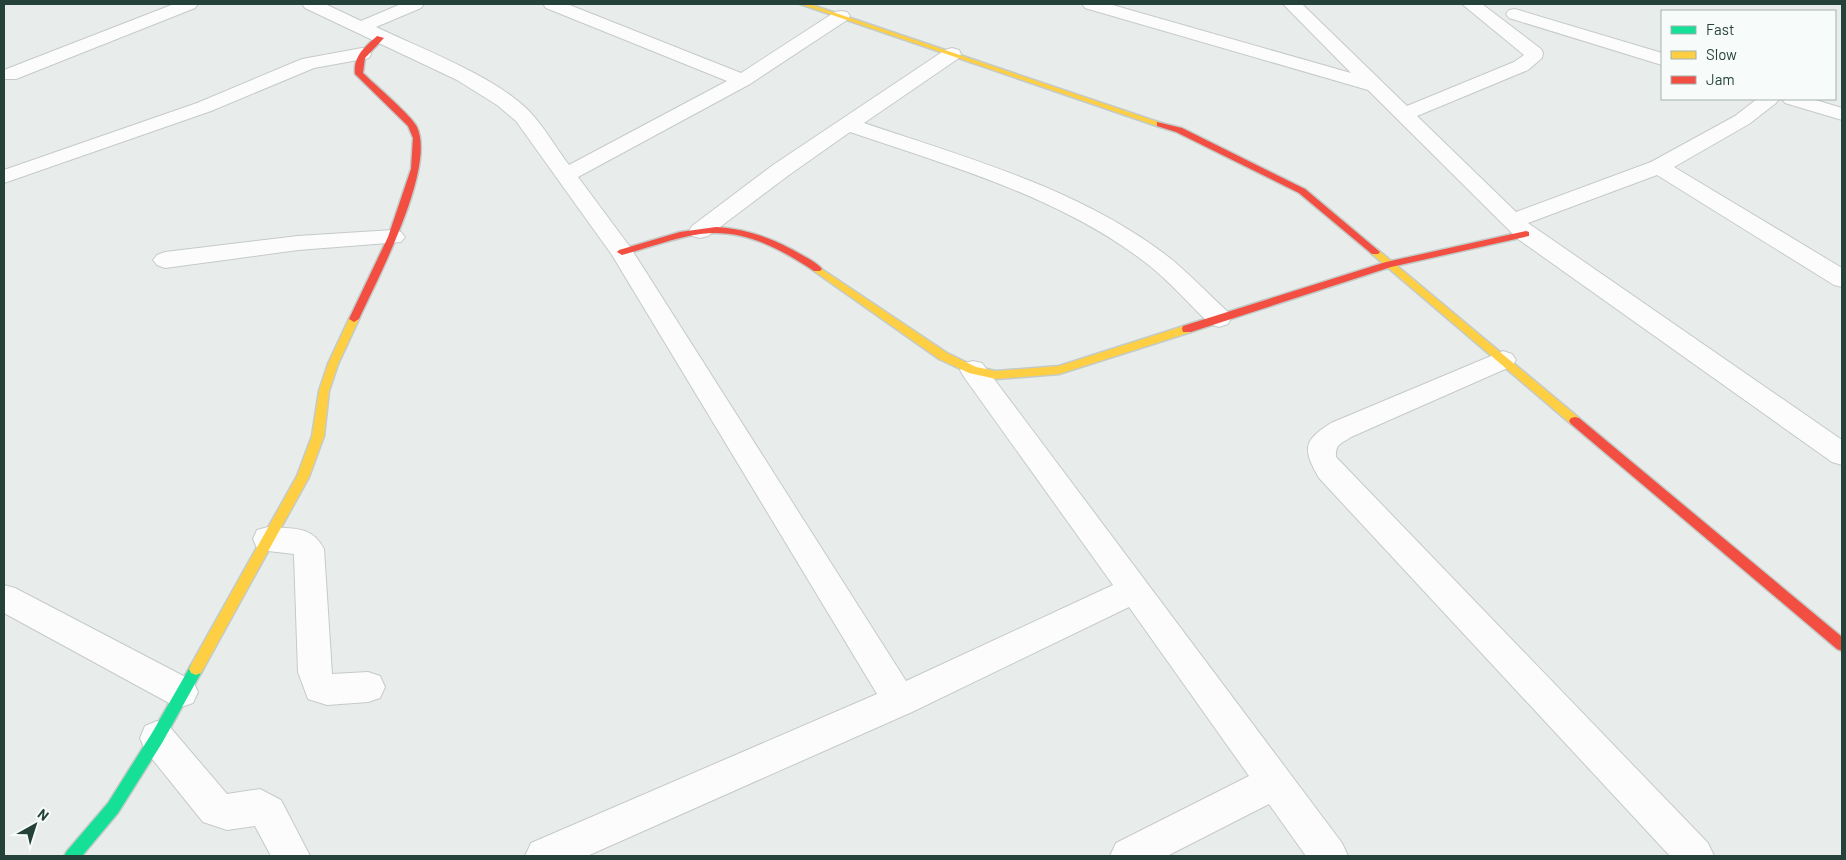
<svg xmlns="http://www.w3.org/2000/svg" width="1846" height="860" font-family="Barlow,sans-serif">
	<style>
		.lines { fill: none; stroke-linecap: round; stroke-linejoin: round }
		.street-casing { stroke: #c5cac8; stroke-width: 2 }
		.fast-casing { stroke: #c3cbc8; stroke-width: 3 }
		.slow-casing { stroke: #c3cbc8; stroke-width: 3 }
		.jam-casing { stroke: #c3cbc8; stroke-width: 3 }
		.street { fill: #fcfcfc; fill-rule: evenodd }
		.fast { fill: #16e098; fill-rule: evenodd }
		.slow { fill: #ffcf43; fill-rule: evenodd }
		.jam { fill: #f24e42; fill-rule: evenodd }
	</style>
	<rect width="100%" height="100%" fill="#e8edeb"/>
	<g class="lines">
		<g class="street-casing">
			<g id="street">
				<path d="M 174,4 L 198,4 L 195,8 L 16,79 L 4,79 L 4,70 Z"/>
				<path d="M 302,4 L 325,4 L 361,21 L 401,4 L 424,4 L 421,8 L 376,27 C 422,49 495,76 530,112 C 545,128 556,148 569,165 L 727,81 L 546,8 L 543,4 L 567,4 L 741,73 L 835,12 L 841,11 L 847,12 L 850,16 L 847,20 L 750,84 L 578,177 L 630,247 L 906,681 L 1113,585 L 964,377 L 960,370 L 964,363 L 973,361 L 982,363 L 1342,843 L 1348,856 L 1306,856 L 1269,804 L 1167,856 L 1110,856 L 1116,843 L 1249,776 L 1129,607 L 912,712 L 587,856 L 525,856 L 531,843 L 877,694 L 612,255 L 516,121 L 497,105 L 457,80 L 305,8 Z"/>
				<path d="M 1082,4 L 1109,4 L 1351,73 L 1283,4 L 1302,4 L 1407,106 L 1514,62 L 1524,55 L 1462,4 L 1482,4 L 1541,49 L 1543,53 L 1542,58 L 1528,70 L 1417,116 L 1516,212 L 1651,162 L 1735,116 L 1757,99 L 1779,99 L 1776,103 L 1749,124 L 1674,167 L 1842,268 L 1842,287 L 1834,285 L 1657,175 L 1528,223 L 1842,440 L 1842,465 L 1832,462 L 1518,239 L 1368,90 L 1085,8 Z"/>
				<path d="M 1515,9 L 1662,53 L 1662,65 L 1509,18 L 1506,14 L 1509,10 Z"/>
				<path d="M 362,48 L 369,50 L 371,54 L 369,58 L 314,68 L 211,111 L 4,183 L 4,170 L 197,103 L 302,59 Z"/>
				<path d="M 952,48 L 959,50 L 961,54 L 959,58 L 864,123 C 967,158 1078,188 1166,255 C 1188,272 1207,293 1228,312 L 1231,318 L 1228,324 L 1219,327 L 1210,324 C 1190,305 1172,284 1150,266 C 1064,198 953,167 850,132 L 789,175 L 708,236 L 700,238 L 692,236 L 689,231 L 692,226 L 773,165 L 945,50 Z"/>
				<path d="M 1782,99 L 1812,99 L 1842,108 L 1842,120 L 1785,103 Z"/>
				<path d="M 393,230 L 401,232 L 405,237 L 401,242 L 298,250 L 165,268 L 157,265 L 153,260 L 157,255 L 165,252 L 298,236 Z"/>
				<path d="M 1503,351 L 1512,354 L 1516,360 L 1512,366 L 1351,437 C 1341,444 1335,444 1336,457 L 1708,843 L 1714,856 L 1670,856 L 1319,478 C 1303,450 1302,441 1331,423 Z"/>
				<path d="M 268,527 C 292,529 312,525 324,549 L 332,674 L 368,672 L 380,676 L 385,687 L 380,698 L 368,702 L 327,705 L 308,699 L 298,672 L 294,554 L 268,551 L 257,548 L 253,539 L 257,530 Z"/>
				<path d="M 4,585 L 15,588 L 193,681 L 198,692 L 193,703 L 181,707 L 169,703 L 4,613 Z"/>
				<path d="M 157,721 L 169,726 L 227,794 L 260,789 L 281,800 L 310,856 L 271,856 L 255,826 L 227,830 L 203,822 L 145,750 L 140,738 L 145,726 Z"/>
			</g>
		</g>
		<g class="fast-casing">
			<path id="fast" d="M 196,663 L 201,665 L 203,669 L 201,673 L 162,743 L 118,813 L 82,856 L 64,856 L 67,851 L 108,803 L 152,733 L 191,665 Z"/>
		</g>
		<g class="slow-casing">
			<g id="slow">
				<path d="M 800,4 L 809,4 L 1164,124 L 1160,126 L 1157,126 Z"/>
				<path d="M 1375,249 L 1378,250 L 1579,418 L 1581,421 L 1579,424 L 1571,424 L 1372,254 L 1372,250 Z"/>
				<path d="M 817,266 L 947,353 L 976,367 L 996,371 L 1059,366 L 1187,325 L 1192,329 L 1191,332 L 1059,374 L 996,379 L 969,373 L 939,359 L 814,271 L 812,269 L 814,267 Z"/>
				<path d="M 354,316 L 359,319 L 338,364 L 329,391 L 324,436 L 309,477 L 201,673 L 196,675 L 191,673 L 189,669 L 191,665 L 297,476 L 312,436 L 319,391 L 328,364 L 349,319 Z"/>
			</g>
		</g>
		<g class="jam-casing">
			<g id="jam">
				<path d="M 377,36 L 384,38 L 365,58 L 363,73 C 374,84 412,116 417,127 C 436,168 378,278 359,319 L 354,322 L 349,319 L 388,237 L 411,169 L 413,138 L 408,126 L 355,74 C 353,56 365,47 377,36 Z"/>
				<path d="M 1157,122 L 1182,128 L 1305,189 L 1380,252 L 1378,254 L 1372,254 L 1299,193 L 1176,132 L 1157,126 Z"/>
				<path d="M 716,227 C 748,229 775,239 802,255 C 809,259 817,263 822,269 L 820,271 L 814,271 C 779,248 743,228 700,234 C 673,238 648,248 622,255 L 617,252 L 619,250 L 680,232 Z"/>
				<path d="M 1526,231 L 1529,232 L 1529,236 L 1391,267 L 1191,332 L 1183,332 L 1182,329 L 1183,326 L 1386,262 Z"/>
				<path d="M 1575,417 L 1579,418 L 1842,637 L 1842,651 L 1837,649 L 1571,424 L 1569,421 L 1571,418 Z"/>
			</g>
		</g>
		<use href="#street" class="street"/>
		<use href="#fast" class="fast"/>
		<use href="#slow" class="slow"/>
		<use href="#jam" class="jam"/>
	</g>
	<rect width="1846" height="860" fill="none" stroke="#24423a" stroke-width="10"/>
	<rect x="1661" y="10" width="175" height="90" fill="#f7fbf9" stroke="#a3b1ad"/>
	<rect x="1671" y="26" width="25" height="8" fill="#16e098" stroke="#a3b1ad"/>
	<text x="1706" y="35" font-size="15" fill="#24423a">Fast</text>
	<rect x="1671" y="51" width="25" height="8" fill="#ffcf43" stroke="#a3b1ad"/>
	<text x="1706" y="60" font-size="15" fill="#24423a">Slow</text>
	<rect x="1671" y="76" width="25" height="8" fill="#f24e42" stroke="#a3b1ad"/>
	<text x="1706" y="85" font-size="15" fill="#24423a">Jam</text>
	<g transform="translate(35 825) rotate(39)" stroke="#f7fbf9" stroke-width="4" paint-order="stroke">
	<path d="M0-4L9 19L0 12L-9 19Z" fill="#24423a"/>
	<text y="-8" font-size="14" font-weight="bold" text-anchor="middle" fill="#24423a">N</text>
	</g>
</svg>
